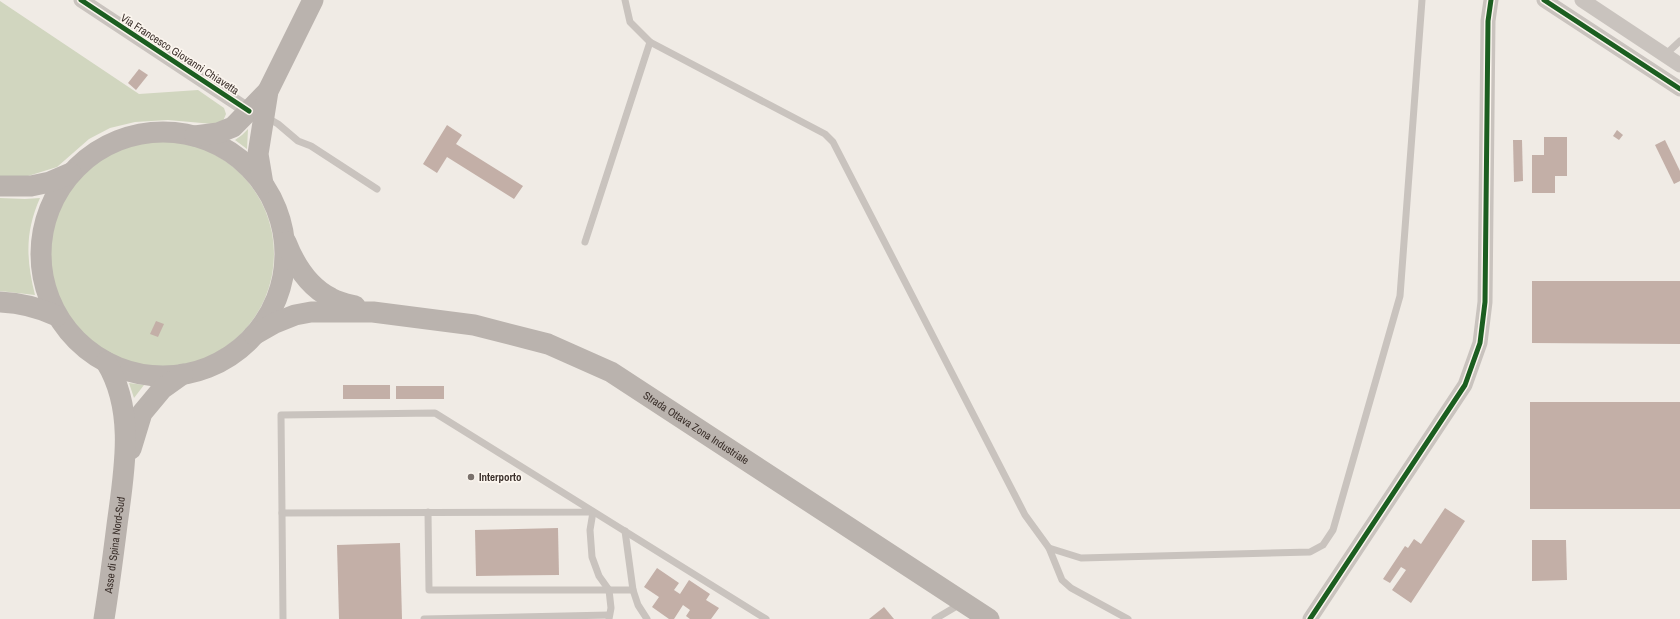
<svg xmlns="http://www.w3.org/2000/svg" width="1680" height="619" font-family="'Archivo Narrow',sans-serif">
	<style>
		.green { fill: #d1d6bf }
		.building { fill: #c3afa7 }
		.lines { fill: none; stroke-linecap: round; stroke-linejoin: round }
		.service { stroke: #c9c3be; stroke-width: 7 }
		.minor { stroke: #c9c3be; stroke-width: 15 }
		.secondary { stroke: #bab3ae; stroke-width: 21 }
		.cycleway-casing { stroke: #fbf5ee; stroke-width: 8 }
		.cycleway { stroke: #1b5e20; stroke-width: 5 }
		.poi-dot { fill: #7a716c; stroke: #fbf5ee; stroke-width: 1.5 }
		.labels { text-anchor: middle; stroke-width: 3.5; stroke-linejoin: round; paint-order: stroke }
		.street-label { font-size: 11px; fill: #3b302b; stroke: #fbf5ee }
		.poi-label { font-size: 11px; font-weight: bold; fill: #3b302b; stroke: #fbf5ee; text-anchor: start }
	</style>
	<rect width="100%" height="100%" fill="#f0ebe5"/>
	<g class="green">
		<path d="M 0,1 L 139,94 L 198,90 L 224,108 L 226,114 L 223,121 L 213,124 L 168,120 L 135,122 L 110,128 L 89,139 L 57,167 L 28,176 L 0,176 Z"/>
		<path d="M 248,129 L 247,149 L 235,140 L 242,135 Z"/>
		<circle cx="161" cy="254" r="113"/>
		<path d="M 0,198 L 25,199 L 40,198 C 25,232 26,259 35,295 L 0,291 Z"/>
		<path d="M 129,383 L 144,385 L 134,398 Z"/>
	</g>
	<g class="building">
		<path d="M 139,69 L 148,75 L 136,90 L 128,83 Z"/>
		<path d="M 447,125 L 462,135 L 456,144 L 523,186 L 514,199 L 447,157 L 437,173 L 423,164 Z"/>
		<path d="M 1617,130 L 1623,135 L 1619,140 L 1613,136 Z"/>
		<path d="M 1544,137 L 1567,137 L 1567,176 L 1555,176 L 1555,193 L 1532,193 L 1532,155 L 1544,155 Z"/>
		<path d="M 1513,140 L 1522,140 L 1523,181 L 1514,182 Z"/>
		<path d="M 1665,140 L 1680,171 L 1680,181 L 1674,184 L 1655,145 Z"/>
		<path d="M 1532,281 L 1680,281 L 1680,344 L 1532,343 Z"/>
		<path d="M 156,321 L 164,324 L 158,337 L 150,334 Z"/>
		<rect x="343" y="385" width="47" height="14"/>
		<rect x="396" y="386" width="48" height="13"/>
		<rect x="1530" y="402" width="150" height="107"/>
		<path d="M 1445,508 L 1465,521 L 1411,603 L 1392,590 L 1406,570 L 1401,567 L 1390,583 L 1383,579 L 1405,546 L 1408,548 L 1414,539 L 1421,544 Z"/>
		<path d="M 558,528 L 559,575 L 476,576 L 475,530 Z"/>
		<path d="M 1532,540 L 1566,540 L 1567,580 L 1532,581 Z"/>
		<path d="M 400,543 L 402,619 L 339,619 L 337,545 Z"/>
		<path d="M 657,568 L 679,583 L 674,590 L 680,594 L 689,580 L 710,594 L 706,600 L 719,608 L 711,619 L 690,619 L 686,616 L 690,610 L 683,605 L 674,619 L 669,619 L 652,607 L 659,597 L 644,587 Z"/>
		<path d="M 884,607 L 894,619 L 869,619 Z"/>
	</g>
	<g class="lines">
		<g class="service">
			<path d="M 625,0 L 630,22 L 650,42 L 825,134 L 833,142 L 1025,515 L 1049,548"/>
			<path d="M 1665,55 L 1680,41"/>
			<path d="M 266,117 L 278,124 L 298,141 L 311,146 L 377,189"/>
			<path d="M 585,242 L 650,42"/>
			<path d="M 428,512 L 429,590 L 633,590"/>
			<path d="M 593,512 L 282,513 L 281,415 L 435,413 L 766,619"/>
			<path d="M 593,512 L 590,530 L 592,557 L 599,576 L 609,590 L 611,608 L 609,619"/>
			<path d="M 282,513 L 283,619"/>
			<path d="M 625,531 L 633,590 L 638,605 L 647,619"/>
			<path d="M 424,619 L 609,615"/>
			<path d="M 935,619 L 962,603"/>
			<path d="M 1128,619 L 1071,588 L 1062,580 L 1049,548 L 1081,558 L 1310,552 L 1323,545 L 1333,530 L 1400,296 L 1422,0"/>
		</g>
		<g class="minor">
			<path d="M 81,0 L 249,111"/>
			<path d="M 1544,0 L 1680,89"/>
			<path d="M 1582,0 L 1680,65"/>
			<path d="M 1310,619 L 1465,385 L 1480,343 L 1485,302 L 1488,21 L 1491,0"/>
		</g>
		<g class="secondary">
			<circle cx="163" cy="254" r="122"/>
			<path d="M 195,136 L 218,133 L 233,127 L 268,91"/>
			<path d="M 263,184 L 258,154 L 268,91 L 313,0"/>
			<path d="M 0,186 L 31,186 L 50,182 L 71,173"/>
			<path d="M 286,242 C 295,265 309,287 331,298 C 338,302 347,304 355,306"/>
			<path d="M 0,302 C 22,303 38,307 57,316"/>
			<path id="s1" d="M 254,335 L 275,323 L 295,315 L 311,312 L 373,312 L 474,325 L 548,344 L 611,372 L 989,619"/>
			<path d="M 131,449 L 142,413 L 162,389 L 183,374"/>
			<path id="s2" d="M 104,619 C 109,588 113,557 117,525 C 124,472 136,411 106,362"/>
		</g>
		<g class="cycleway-casing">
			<g id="cycleway">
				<path d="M 81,0 L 249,111"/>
				<path d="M 1544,0 L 1680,89"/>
				<path d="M 1310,619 L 1465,385 L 1480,343 L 1485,302 L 1488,21 L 1491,0"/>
			</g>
		</g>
		<use href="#cycleway" class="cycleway"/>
	</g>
	<circle class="poi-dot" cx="471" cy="477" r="4"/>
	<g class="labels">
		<g class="street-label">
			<text transform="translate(180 54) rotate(33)" y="4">Via Francesco Giovanni Chiavetta</text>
			<text dy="4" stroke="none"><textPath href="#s1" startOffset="473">Strada Ottava Zona Industriale</textPath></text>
			<text dy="4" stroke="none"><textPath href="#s2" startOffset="75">Asse di Spina Nord-Sud</textPath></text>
		</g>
		<g class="poi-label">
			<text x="479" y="481">Interporto</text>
		</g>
	</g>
</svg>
